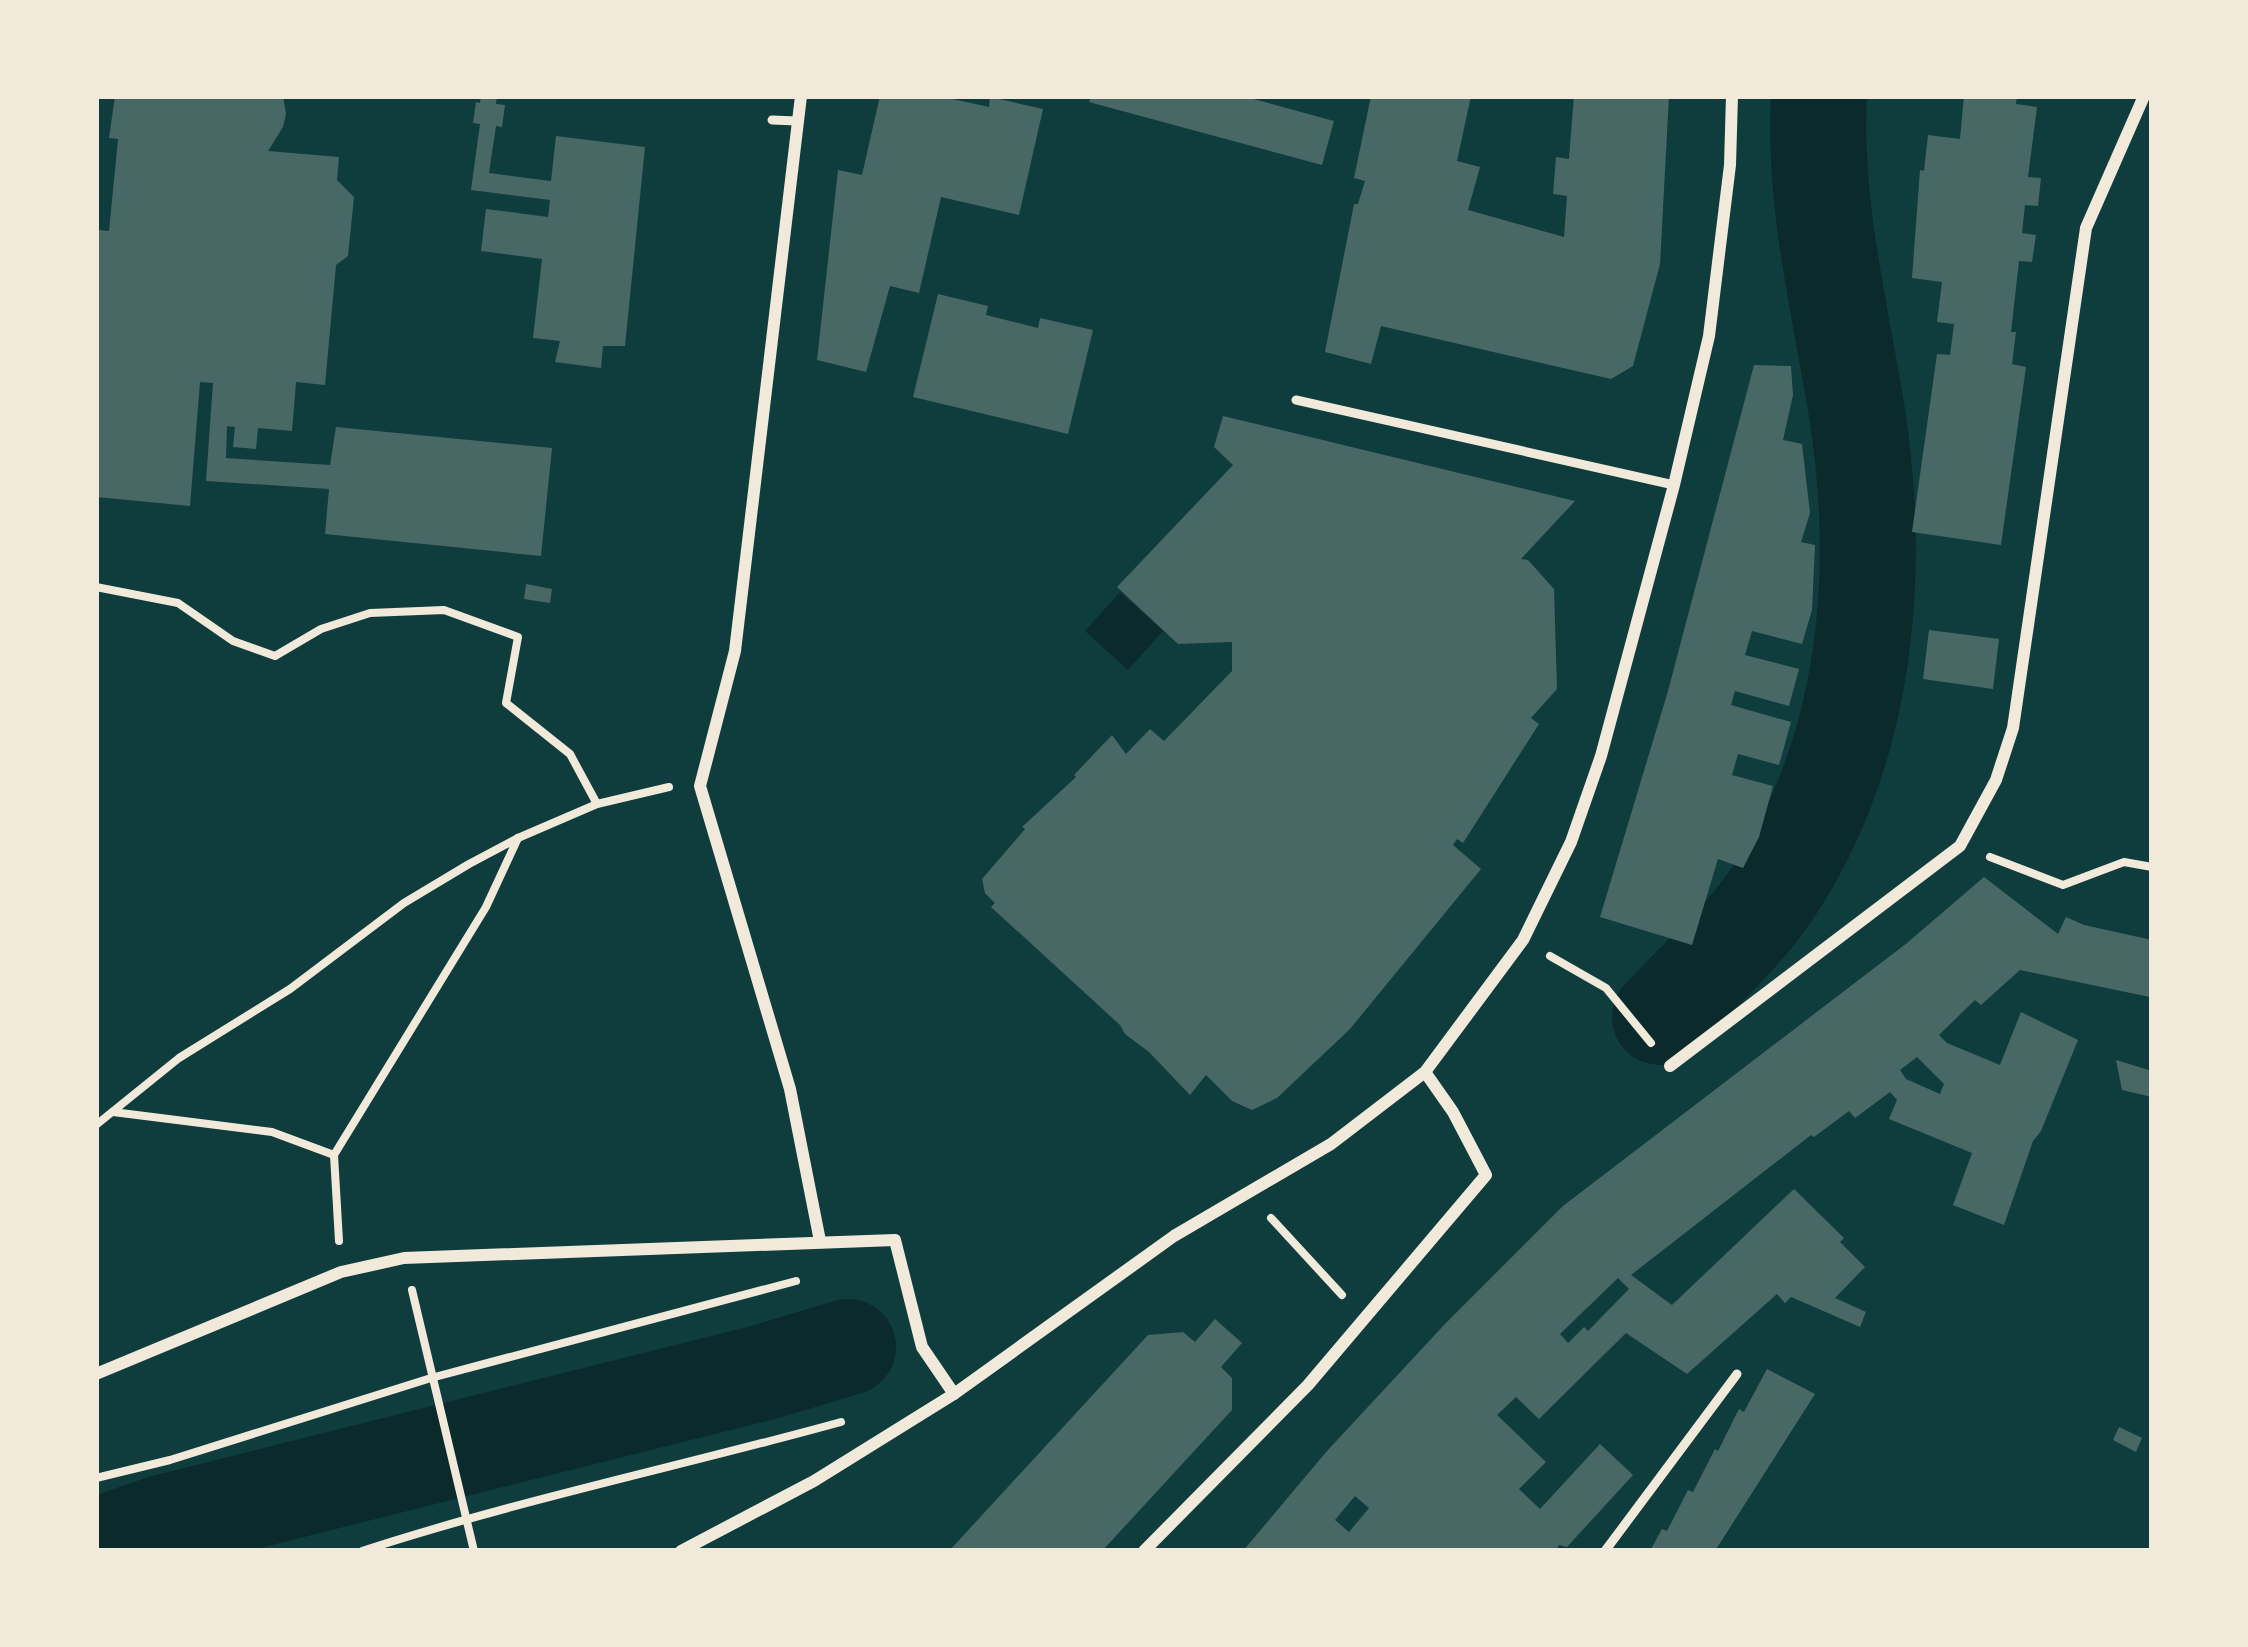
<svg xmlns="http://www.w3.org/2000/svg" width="2248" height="1647" font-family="'Open Sans',sans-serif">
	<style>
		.water { fill: #0a2a2b }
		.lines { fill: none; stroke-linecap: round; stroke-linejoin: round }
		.river { stroke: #0a2a2b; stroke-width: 96 }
		.building { fill: #486865; fill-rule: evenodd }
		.path { stroke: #f1e9da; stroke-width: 8 }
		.service { stroke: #f1e9da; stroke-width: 9 }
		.minor { stroke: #f1e9da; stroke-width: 12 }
	</style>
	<rect width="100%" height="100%" fill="#0f3d3e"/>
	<path class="water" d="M 1120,592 L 1163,631 L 1128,670 L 1085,631 Z"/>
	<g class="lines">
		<g class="river">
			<path d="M 1660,1017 C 1698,976 1746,935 1776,888 C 1867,748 1882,575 1857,413 C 1840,308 1813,203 1819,96"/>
			<path d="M 96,1546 L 162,1523 L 765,1372 L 848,1347"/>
		</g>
	</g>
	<g class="building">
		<path d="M 115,96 L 283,96 L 286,114 L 283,127 L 268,151 L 339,157 L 337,180 L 354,197 L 348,256 L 336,265 L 325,385 L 296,382 L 292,431 L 258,428 L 256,449 L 233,447 L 235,427 L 227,426 L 226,458 L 330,465 L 336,427 L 552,448 L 541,556 L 325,534 L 329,489 L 206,481 L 213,383 L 200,382 L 190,506 L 96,497 L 96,263 L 99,230 L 109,231 L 118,139 L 109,138 Z"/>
		<path d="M 481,96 L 497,96 L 496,104 L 505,105 L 502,127 L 496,126 L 489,173 L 551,181 L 556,136 L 645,147 L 625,346 L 603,346 L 601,368 L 555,362 L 560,341 L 533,338 L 542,259 L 481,251 L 486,209 L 548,217 L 550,200 L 471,190 L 480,124 L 473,123 L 476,102 L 480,103 Z"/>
		<path d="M 880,96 L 939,96 L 989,107 L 990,97 L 1043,109 L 1019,215 L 941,197 L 919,293 L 890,286 L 866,372 L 817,360 L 838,170 L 862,175 Z"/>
		<path d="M 1091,96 L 1243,96 L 1334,121 L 1322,165 L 1089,102 Z"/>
		<path d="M 1371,96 L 1471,96 L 1457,161 L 1480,167 L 1468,210 L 1564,237 L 1567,196 L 1553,194 L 1556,157 L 1569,159 L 1574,96 L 1669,96 L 1660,264 L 1633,366 L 1611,379 L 1381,326 L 1371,364 L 1325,352 L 1354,204 L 1358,204 L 1365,181 L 1354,178 Z"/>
		<path d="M 1964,96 L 2017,96 L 2016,104 L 2037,107 L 2028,177 L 2041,178 L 2038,206 L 2025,205 L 2022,233 L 2036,235 L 2032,262 L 2019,261 L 2011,332 L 2016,332 L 2012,364 L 2026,367 L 2001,545 L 1912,532 L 1937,354 L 1950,355 L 1954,324 L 1937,322 L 1942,282 L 1912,278 L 1920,170 L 1924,171 L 1928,135 L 1960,139 Z"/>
		<path d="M 938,294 L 988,306 L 986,315 L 1038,328 L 1040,318 L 1093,330 L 1068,434 L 913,397 Z"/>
		<path d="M 1754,365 L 1791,366 L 1793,395 L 1783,440 L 1802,444 L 1810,513 L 1801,542 L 1815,545 L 1812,610 L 1802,644 L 1752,631 L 1745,655 L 1799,669 L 1789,706 L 1735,691 L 1731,705 L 1791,722 L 1779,765 L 1738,754 L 1732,775 L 1773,786 L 1759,837 L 1743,868 L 1718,859 L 1692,945 L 1600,917 L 1668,691 Z"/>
		<path d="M 1223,416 L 1575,501 L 1521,559 L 1528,560 L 1554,589 L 1557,689 L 1531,718 L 1539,724 L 1463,843 L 1457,839 L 1453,845 L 1481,869 L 1350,1029 L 1277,1098 L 1252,1110 L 1232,1101 L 1206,1075 L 1190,1095 L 1149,1052 L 1125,1034 L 1120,1025 L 991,907 L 995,903 L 985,893 L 982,879 L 1025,829 L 1022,827 L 1076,777 L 1074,775 L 1112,735 L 1126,754 L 1150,729 L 1164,741 L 1232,671 L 1232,642 L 1178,644 L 1117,587 L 1233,465 L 1214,447 Z"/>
		<path d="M 526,584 L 552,589 L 550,603 L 524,599 Z"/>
		<path d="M 1929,630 L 1999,639 L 1993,689 L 1923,679 Z"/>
		<path d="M 1984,877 L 2058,934 L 2066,917 L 2084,925 L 2152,940 L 2150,997 L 2020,970 L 1981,1005 L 1975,1000 L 1939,1035 L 1947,1043 L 2000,1065 L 2021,1012 L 2078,1040 L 2041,1131 L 2033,1141 L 2004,1225 L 1953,1205 L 1972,1153 L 1889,1119 L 1897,1100 L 1890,1092 L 1855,1118 L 1849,1111 L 1814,1137 L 1811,1135 L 1631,1275 L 1672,1305 L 1794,1189 L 1844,1238 L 1840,1242 L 1865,1267 L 1835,1298 L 1866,1312 L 1860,1327 L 1791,1297 L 1785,1303 L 1777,1294 L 1687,1374 L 1626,1333 L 1539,1419 L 1516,1397 L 1497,1415 L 1546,1462 L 1519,1489 L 1540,1509 L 1600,1444 L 1633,1475 L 1567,1547 L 1559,1545 L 1556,1551 L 1243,1551 L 1327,1451 L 1444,1325 L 1563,1206 L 1907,943 ZM 1917,1057 L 1944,1084 L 1940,1094 L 1906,1079 L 1900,1070 ZM 1618,1278 L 1629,1289 L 1588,1331 L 1584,1327 L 1568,1343 L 1560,1334 ZM 1355,1496 L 1369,1508 L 1349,1532 L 1335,1520 Z"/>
		<path d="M 2116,1060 L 2152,1071 L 2152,1097 L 2122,1090 Z"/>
		<path d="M 1215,1319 L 1242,1343 L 1221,1367 L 1232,1378 L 1232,1410 L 1102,1551 L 949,1551 L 1148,1335 L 1183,1332 L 1195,1342 Z"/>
		<path d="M 1767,1369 L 1815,1394 L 1715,1551 L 1650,1551 L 1662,1529 L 1667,1531 L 1688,1490 L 1693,1492 L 1715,1449 L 1718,1451 L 1739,1409 L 1744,1412 Z"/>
		<path d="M 2119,1427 L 2142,1438 L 2136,1452 L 2113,1440 Z"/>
	</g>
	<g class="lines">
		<g class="path">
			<path d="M 96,587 L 178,603 L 233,641 L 275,656 L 321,629 L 370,613 L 444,610 L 518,637 L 506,703 L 570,754 L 597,804"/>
			<path d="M 1990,857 L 2063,885 L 2124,862 L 2152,867"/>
			<path d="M 1550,956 L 1606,988 L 1651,1043"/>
			<path d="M 113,1112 L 272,1132 L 334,1155"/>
			<path d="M 96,1125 L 179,1058 L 290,989 L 404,903 L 469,864 L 518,838 L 597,804 L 669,787"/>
			<path d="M 1271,1218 L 1342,1295"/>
			<path d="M 339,1241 L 334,1155 L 486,907 L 518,838"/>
			<path d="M 412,1290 L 474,1551"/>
			<path d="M 96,1478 L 170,1460 L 431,1378 L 796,1281"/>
			<path d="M 362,1551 C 519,1500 682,1466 841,1422"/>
		</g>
		<g class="service">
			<path d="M 772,120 L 797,121"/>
			<path d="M 1296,400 L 1674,485"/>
			<path d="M 1605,1551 L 1737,1374"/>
		</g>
		<g class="minor">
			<path d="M 801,96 L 735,651 L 700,786 L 790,1089 L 820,1241"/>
			<path d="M 1670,1066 L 1960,846 L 1996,780 L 2013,728 L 2086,228 L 2144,96"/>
			<path d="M 96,1374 L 341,1272 L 404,1258 L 895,1240 L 922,1347 L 954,1394"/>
			<path d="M 681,1551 L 814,1481 L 954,1394 L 1174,1236 L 1331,1144 L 1425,1072 L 1523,940 L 1571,842 L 1601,756 L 1674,485 L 1709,336 L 1730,165 L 1732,96"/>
			<path d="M 1144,1551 L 1308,1385 L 1486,1175 L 1453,1112 L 1425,1072"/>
		</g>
	</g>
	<rect width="2248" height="1647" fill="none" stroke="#f1e9da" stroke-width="198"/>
</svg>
